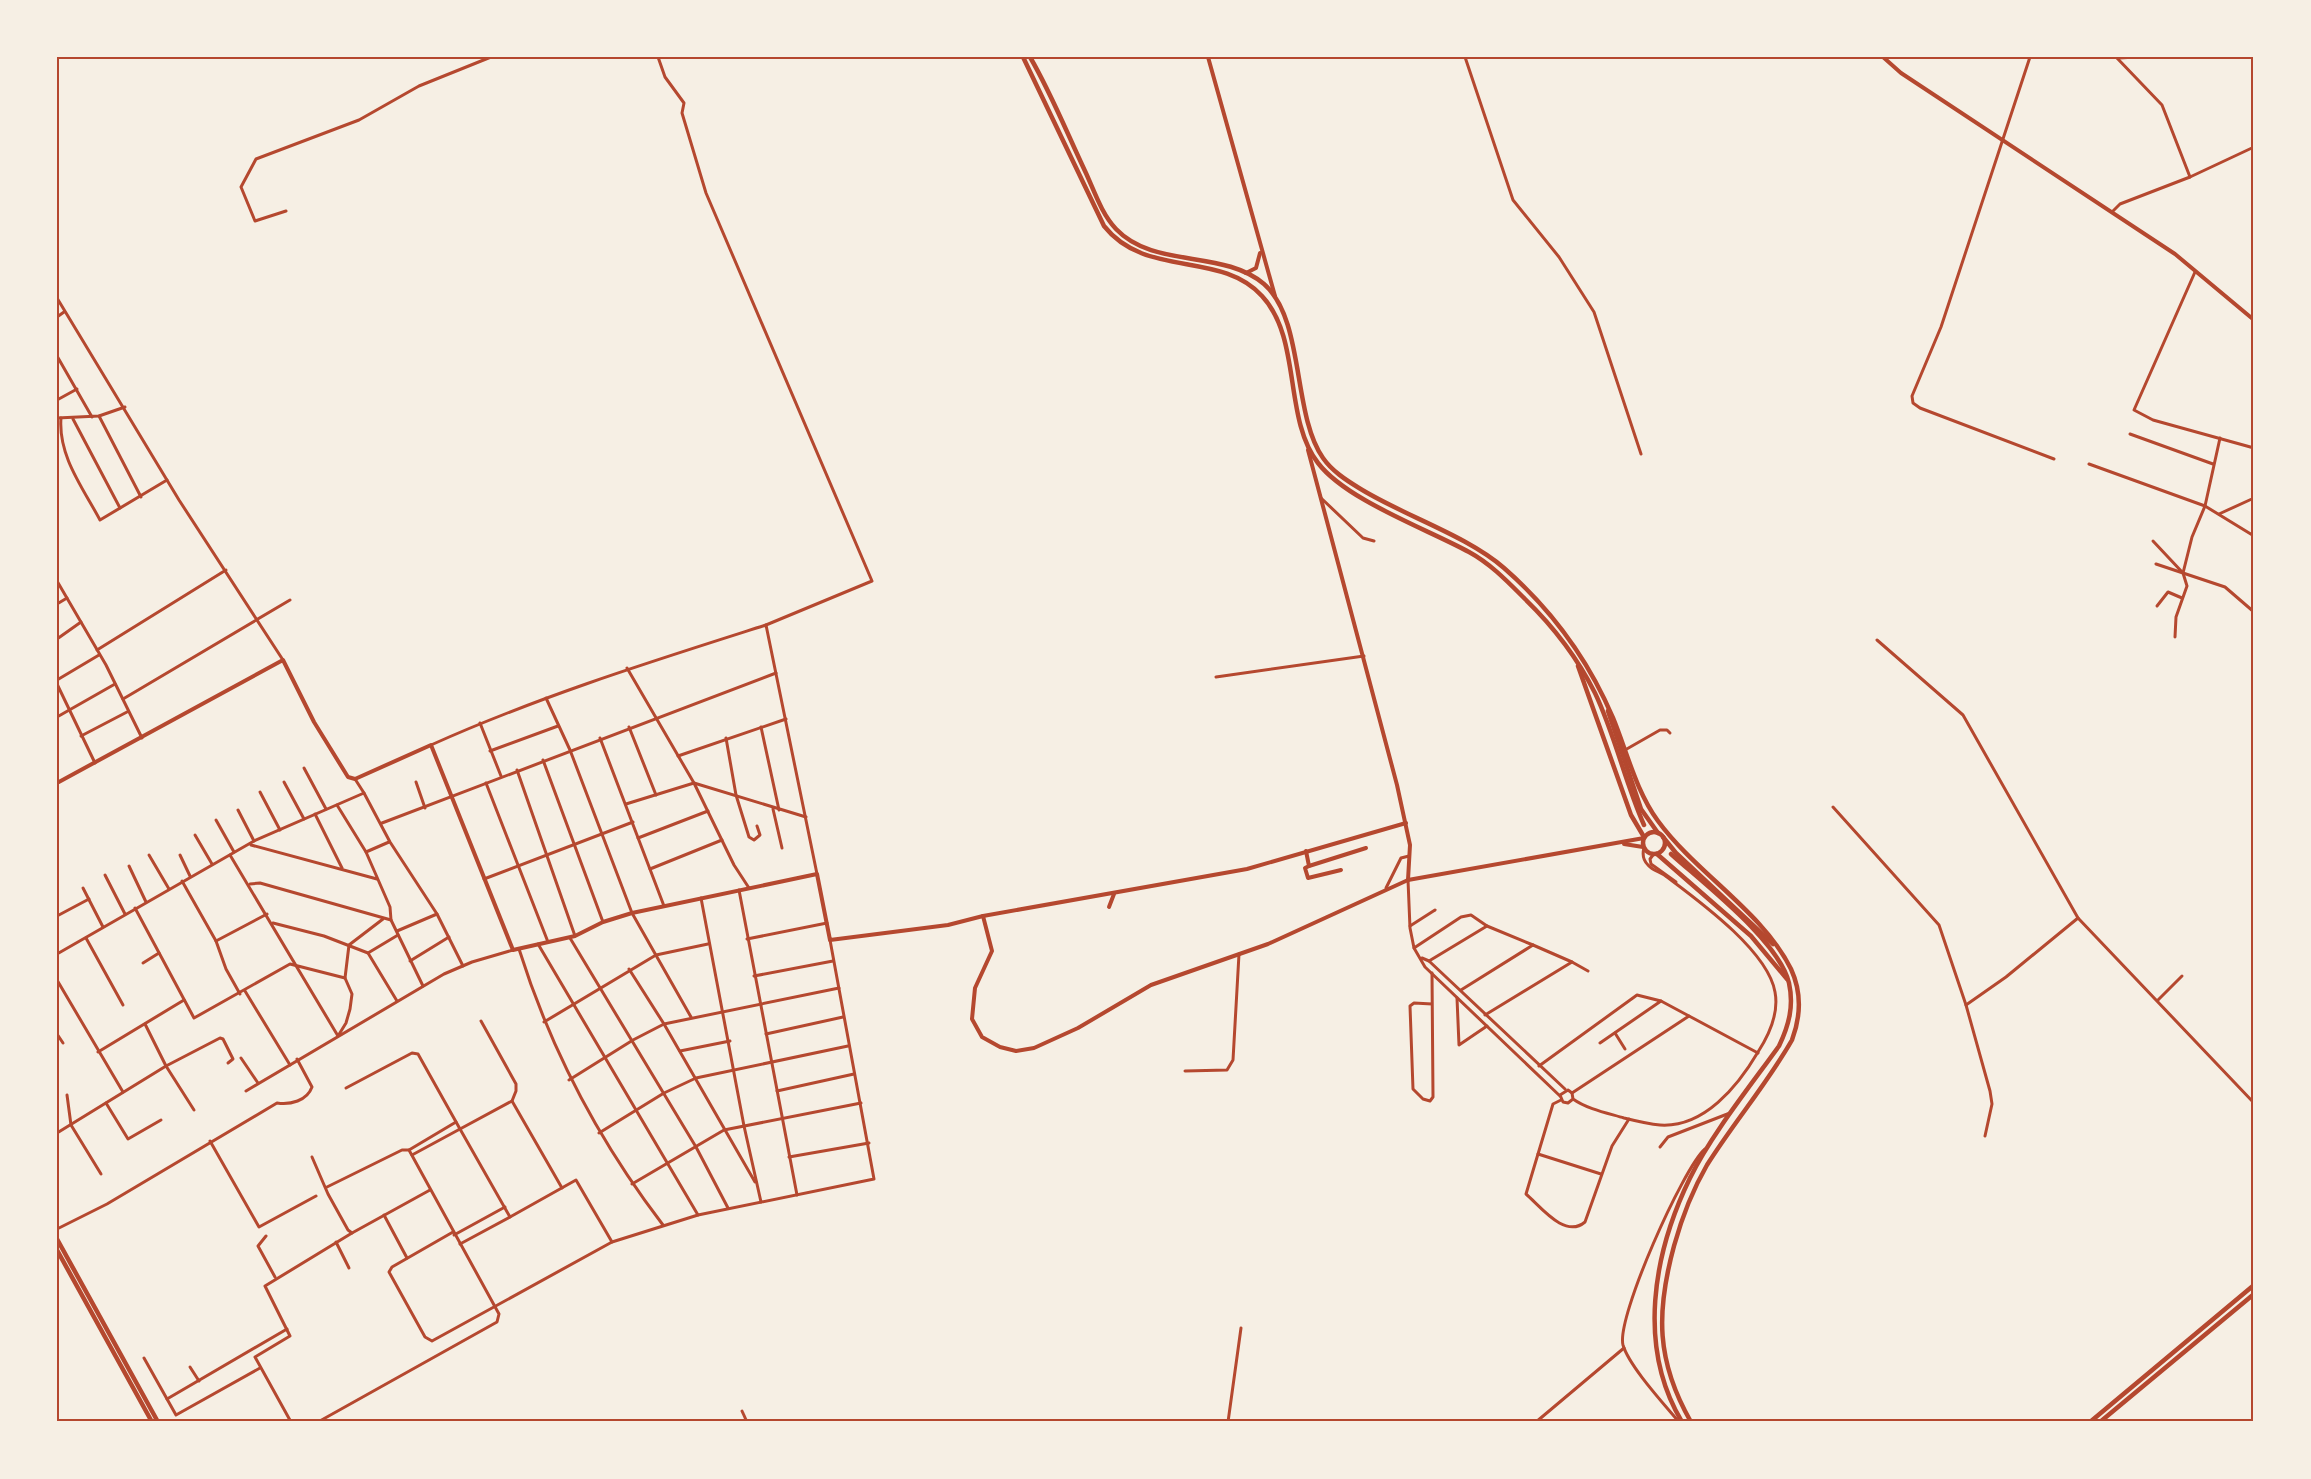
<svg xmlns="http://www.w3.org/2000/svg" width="2311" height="1479" font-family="'Roboto Serif',serif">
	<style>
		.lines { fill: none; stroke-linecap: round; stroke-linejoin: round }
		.minor { stroke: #b5482f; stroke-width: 3 }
		.tertiary { stroke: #b5482f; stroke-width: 4 }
		.secondary { stroke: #b5482f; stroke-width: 4 }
		.primary { stroke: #b5482f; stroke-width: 4.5 }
		.trunk { stroke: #b5482f; stroke-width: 4.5 }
		.neatline { fill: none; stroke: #b5482f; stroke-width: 2 }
	</style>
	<rect width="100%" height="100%" fill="#f6efe4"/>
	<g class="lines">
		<g class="minor">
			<path d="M 658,57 L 665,77 L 684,103 L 682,113 L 706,193 L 872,581 L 766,625"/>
			<path d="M 1465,57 L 1513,200 L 1559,257 L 1594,312 L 1641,454"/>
			<path d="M 2030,57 L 1941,327 L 1912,396 L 1913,403 L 1920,408 L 2054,459"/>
			<path d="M 2116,57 L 2162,105 L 2190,177"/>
			<path d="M 2119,58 L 2136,57"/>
			<path d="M 286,211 L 255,221 L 241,187 L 256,159 L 359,120 L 419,86 L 491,57"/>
			<path d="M 2112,212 L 2120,204 L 2190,177 L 2254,147"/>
			<path d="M 2195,272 L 2134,410 L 2153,420 L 2254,448"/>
			<path d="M 57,298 L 179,500 L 283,660"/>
			<path d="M 57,317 L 64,312"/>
			<path d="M 57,356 L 92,417"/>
			<path d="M 57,400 L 77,389"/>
			<path d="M 99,416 L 141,497"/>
			<path d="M 57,418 L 99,416 L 125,407"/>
			<path d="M 61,418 C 58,456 83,488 100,520 L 167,480"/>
			<path d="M 73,419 L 120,508"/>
			<path d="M 2130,434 L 2213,464"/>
			<path d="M 2089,464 L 2205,506 L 2254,536"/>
			<path d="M 1321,498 L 1363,538 L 1374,541"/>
			<path d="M 2219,514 L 2254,498"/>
			<path d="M 2153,541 L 2183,573 L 2225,587 L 2254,612"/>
			<path d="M 2156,564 L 2183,573"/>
			<path d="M 57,581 L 106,665 L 142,738"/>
			<path d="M 57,604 L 67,598"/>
			<path d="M 2157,606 L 2168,592 L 2182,598"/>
			<path d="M 2175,637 L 2176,617 L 2187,586 L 2183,573 L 2192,537 L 2205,506 L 2220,438"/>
			<path d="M 57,639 L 81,622"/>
			<path d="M 1877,640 L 1963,715 L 2078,918 L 2254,1103"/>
			<path d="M 97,650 L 226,570"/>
			<path d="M 627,668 L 694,783 L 734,865 L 749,888"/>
			<path d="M 1216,677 L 1364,656"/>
			<path d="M 57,680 L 99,655"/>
			<path d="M 57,684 L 95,763"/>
			<path d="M 546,698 L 570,750 L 632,913 L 691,1017"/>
			<path d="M 123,699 L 290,600"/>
			<path d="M 57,717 L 115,684"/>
			<path d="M 480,723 L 501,776"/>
			<path d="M 629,727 L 656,795"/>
			<path d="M 761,727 L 779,810"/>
			<path d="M 81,736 L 127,712"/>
			<path d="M 600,738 L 664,906"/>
			<path d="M 726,738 L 736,795 L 749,837 L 754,840 L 760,835 L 757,826"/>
			<path d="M 431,745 C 540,696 653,661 766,625 L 817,874"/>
			<path d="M 1625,750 L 1660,730 L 1667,730 L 1670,733"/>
			<path d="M 490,751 L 558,726"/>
			<path d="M 678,756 L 786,719"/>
			<path d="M 543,760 L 603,922"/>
			<path d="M 304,768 L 326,809"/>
			<path d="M 517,770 L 575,936"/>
			<path d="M 355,779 L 364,793"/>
			<path d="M 284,782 L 304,819"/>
			<path d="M 416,782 L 425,808"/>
			<path d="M 486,783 L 548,942"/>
			<path d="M 260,792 L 280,830"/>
			<path d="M 626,804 L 694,783 L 806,817"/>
			<path d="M 337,805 L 366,852 L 390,907 L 391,920 L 423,986"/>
			<path d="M 1833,807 L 1939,925 L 1966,1005 L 1990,1091 L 1992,1104 L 1985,1136"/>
			<path d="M 773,809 L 782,848"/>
			<path d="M 238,810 L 254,841"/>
			<path d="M 315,814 L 342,868"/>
			<path d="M 216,820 L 234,852"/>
			<path d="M 382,823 L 776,673"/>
			<path d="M 195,835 L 212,864"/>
			<path d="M 638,838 L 708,811"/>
			<path d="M 251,845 L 377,879"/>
			<path d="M 366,852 L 389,842"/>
			<path d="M 149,855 L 169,889"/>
			<path d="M 180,855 L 190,876"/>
			<path d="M 230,855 L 338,1036 L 346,1023 L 350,1009 L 352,994 L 345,978 L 349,945 L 383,919"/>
			<path d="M 1653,855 L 1650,859 L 1651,864 L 1676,882"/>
			<path d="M 129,866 L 146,902"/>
			<path d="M 650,869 L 722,840"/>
			<path d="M 105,875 L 125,914"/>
			<path d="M 484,879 L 633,822"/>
			<path d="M 1408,880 L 1410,928 L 1414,948 L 1425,967 L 1560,1096"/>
			<path d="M 182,881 L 216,941 L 226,969 L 240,994"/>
			<path d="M 250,884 L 260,883 L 391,920"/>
			<path d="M 83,888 L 103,927"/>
			<path d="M 1386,888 L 1401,858 L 1409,856"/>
			<path d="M 739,890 L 797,1195"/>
			<path d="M 701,898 L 744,1126 L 761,1202"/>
			<path d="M 135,908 L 194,1018 L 290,964 L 345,978"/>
			<path d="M 57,916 L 89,899"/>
			<path d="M 273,923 L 324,936 L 368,953 L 397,1001"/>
			<path d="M 1410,926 L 1435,910"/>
			<path d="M 397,931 L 437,914"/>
			<path d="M 86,938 L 123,1005"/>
			<path d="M 570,938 L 696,1147 L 728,1208"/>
			<path d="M 747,939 L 827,923"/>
			<path d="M 216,941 L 267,914"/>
			<path d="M 538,944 L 698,1215"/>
			<path d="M 1414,948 L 1461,917 L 1471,915 L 1487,926"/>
			<path d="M 519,949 C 551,1051 598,1140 663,1225"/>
			<path d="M 368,953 L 398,935"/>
			<path d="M 57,954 L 254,841 L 364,793 L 390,842 L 437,914 L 463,966"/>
			<path d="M 1422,958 L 1429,961 L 1565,1089"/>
			<path d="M 410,961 L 449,937"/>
			<path d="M 1429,961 L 1487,926 L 1533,945"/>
			<path d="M 143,963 L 159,953"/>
			<path d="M 629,969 L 664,1024 L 755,1182"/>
			<path d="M 754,976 L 833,961"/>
			<path d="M 57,980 L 123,1092"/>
			<path d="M 1461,990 L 1533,945 L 1572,962"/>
			<path d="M 245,991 L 290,1065"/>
			<path d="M 1457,998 L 1459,1045 L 1487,1026"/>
			<path d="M 2158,1000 L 2182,976"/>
			<path d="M 1432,1004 L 1414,1003 L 1410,1006 L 1413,1089 L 1423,1099 L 1430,1101 L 1433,1097 L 1432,973"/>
			<path d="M 1966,1005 L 2006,977 L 2078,918"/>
			<path d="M 1485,1015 L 1572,962 L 1588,971"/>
			<path d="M 1689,1016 L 1758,1053"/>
			<path d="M 481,1021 L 516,1084 L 516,1091 L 512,1101"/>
			<path d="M 544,1022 L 656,955 L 708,944"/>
			<path d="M 145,1024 L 166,1066 L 194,1110"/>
			<path d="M 1615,1033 L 1625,1049"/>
			<path d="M 57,1034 L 63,1043"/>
			<path d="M 766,1034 L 843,1017"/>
			<path d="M 680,1051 L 730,1041"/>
			<path d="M 98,1052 L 184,1000"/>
			<path d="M 241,1058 L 258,1083"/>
			<path d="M 1539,1066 L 1637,995 L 1661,1001 L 1600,1043"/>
			<path d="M 1185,1071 L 1227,1070 L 1233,1060 L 1239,954"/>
			<path d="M 569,1080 L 633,1040 L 664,1024 L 839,988"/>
			<path d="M 346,1088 L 412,1053 L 418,1054 L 460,1129 L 412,1155"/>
			<path d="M 246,1091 L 444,974 L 472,962 L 513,950"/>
			<path d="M 777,1091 L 854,1074"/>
			<path d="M 1572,1093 L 1689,1016 L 1661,1001"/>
			<path d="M 67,1095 L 71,1125 L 101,1174"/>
			<path d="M 1573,1099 L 1568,1103 L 1563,1102 L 1560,1095 L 1568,1090 L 1572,1093 L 1573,1099 C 1587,1109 1607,1113 1624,1118 C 1636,1121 1648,1124 1660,1125 C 1704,1128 1738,1086 1758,1052 C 1769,1035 1779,1013 1775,992 C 1768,951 1699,901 1667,877 C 1661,872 1653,871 1648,865 C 1643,860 1642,855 1644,848"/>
			<path d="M 1561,1100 L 1553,1104 L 1526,1194 C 1541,1207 1565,1239 1585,1222 L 1612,1146 L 1629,1119"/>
			<path d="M 106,1103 L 128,1139 L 161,1120"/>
			<path d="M 57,1133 L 166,1066 L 220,1038 L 223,1039 L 233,1059 L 228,1063"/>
			<path d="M 599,1133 L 664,1093 L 696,1078 L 848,1046"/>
			<path d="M 210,1141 L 259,1227 L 316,1196"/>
			<path d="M 1660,1147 L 1668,1137 L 1730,1113"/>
			<path d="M 409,1150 L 456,1122"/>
			<path d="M 1538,1154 L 1601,1174"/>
			<path d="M 312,1157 L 328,1194 L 348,1230 L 352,1233 L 430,1190"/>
			<path d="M 789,1157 L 869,1143"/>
			<path d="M 632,1184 L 724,1130 L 861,1103"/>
			<path d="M 384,1215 L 407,1258"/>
			<path d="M 57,1229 L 107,1204 L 277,1103 C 290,1105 307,1101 312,1087 L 297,1059"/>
			<path d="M 453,1232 L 392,1267 L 389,1272 L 425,1337 L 432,1341 L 612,1242 L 576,1180 L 510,1217"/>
			<path d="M 454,1235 L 505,1207"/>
			<path d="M 266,1236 L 258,1246 L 275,1277"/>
			<path d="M 336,1242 L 349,1268"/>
			<path d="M 612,1242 L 698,1215 L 874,1179 L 830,940"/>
			<path d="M 460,1244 L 510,1217 L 460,1129 L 512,1101 L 562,1188"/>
			<path d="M 144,1358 L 176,1415 L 260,1368"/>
			<path d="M 190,1367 L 199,1381"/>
			<path d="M 167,1399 L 287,1329"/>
			<path d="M 742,1411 L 747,1422"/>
			<path d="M 291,1422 L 255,1357 L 290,1336 L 265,1286 L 352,1233"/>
			<path d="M 318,1422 L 497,1322 L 499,1314 L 409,1150 L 402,1150 L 327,1187"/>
			<path d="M 1228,1422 L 1241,1328"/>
			<path d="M 1536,1422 L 1624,1348"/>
			<path d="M 1679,1422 C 1664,1404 1629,1366 1623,1345 C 1616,1318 1683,1168 1705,1149"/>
		</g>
		<g class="tertiary">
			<path d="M 1208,57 L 1275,296"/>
			<path d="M 1246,273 L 1256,268 L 1260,253"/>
			<path d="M 1308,450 L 1397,785 L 1410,845 L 1408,880"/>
			<path d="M 57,783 L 283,660 L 314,722 L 348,777 L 355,779 L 431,745 L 513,950 L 575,936 L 603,922 L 632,913 L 817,874 L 830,940 L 948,925 L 983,916 L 1247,869 L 1406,823"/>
			<path d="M 1624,844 L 1643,847"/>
			<path d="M 1306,851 L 1309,866 L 1305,868 L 1308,878 L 1341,870"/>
			<path d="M 1309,866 L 1366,848"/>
			<path d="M 1109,907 L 1114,894"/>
			<path d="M 983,916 L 992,951 L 975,988 L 972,1019 L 982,1037 L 1000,1047 L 1016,1051 L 1034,1048 L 1078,1028 L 1151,985 L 1268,944 L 1408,880 L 1644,838"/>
		</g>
		<path class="secondary" d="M 1883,57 L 1901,73 L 2175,254 L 2254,320"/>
		<g class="primary">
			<path d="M 1578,666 L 1631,815 L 1644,837"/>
			<path d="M 1608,711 L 1641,809 L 1658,833"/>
			<circle cx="1654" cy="843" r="11"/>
			<path d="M 1663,837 L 1676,853 L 1773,944"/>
			<path d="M 1657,854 L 1751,936 L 1787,979"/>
			<path d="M 57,1239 L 158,1422"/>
			<path d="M 57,1250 L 152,1422"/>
		</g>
		<g class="trunk">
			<path d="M 1023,57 L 1104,226 C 1146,279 1220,250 1262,296 C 1302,339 1283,418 1318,463 C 1346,500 1427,529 1469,552 C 1491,564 1508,582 1525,599 C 1554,627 1577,657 1595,693 C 1615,735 1625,782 1644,825"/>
			<path d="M 1030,57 C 1051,93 1067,133 1085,171 C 1094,190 1101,213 1116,229 C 1154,269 1223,249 1264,284 C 1305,320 1292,414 1323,458 C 1332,471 1346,480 1359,488 C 1404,516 1466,535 1504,568 C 1552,610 1588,659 1613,718 C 1627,752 1636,791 1658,821 C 1696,873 1763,912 1791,969 C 1802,993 1801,1016 1792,1040 C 1767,1084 1734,1122 1707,1165 C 1692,1191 1682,1217 1674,1246 C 1656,1312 1656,1361 1691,1422"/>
			<path d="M 1671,854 C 1703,883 1779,941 1789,983 C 1794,1006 1789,1025 1779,1046 C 1751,1085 1711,1135 1690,1178 C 1653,1254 1637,1347 1682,1422"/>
			<path d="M 2090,1422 L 2254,1285"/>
			<path d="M 2100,1422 L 2254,1294"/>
		</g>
	</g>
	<rect width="2311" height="1479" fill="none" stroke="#f6efe4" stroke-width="117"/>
	<rect x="58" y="58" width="2194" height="1362" class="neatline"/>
</svg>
